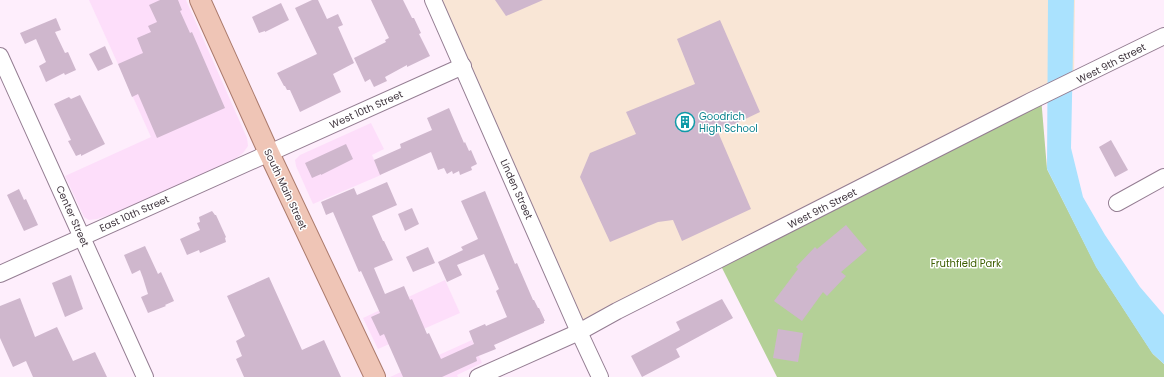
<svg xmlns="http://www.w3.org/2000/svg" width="1164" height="377" font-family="Poppins,sans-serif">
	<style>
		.built { fill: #fddefa }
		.education { fill: #f9e6d6 }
		.green { fill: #b4d097 }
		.water { fill: #aae2fe }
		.building { fill: #cfb7cd }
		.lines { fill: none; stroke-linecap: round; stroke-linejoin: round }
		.minor-casing { stroke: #947d92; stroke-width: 18 }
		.major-casing { stroke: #ab7a6c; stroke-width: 22 }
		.minor { stroke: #fff; stroke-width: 16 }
		.major { stroke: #efc5b6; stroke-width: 20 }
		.labels { text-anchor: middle; stroke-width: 3; stroke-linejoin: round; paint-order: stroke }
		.street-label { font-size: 10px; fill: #40363f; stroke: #fff }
		.culture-label { font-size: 10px; fill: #0d838f; stroke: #fff; text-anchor: start }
		.park-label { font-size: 10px; fill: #3d5e00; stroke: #fff }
	</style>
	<rect width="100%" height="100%" fill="#feeefc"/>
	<g class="built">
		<path d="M 89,0 L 186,0 L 247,138 L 248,146 L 243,153 L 232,161 L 220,167 L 112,214 L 97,219 L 89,220 L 84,217 L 65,176 L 151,137 Z"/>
		<path d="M 371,123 L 384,149 L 372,155 L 381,175 L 313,204 L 296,166 L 295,160 L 300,155 Z"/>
		<path d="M 445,280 L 460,313 L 378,349 L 363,318 Z"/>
		<path d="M 472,340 L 482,363 L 457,375 L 458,377 L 390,377 Z"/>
	</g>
	<path class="education" d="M 433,0 L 1075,0 L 1074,81 L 579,332 Z"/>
	<path class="green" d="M 1041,97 L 1047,169 L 1097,268 L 1153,354 L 1164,364 L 1164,377 L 777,377 L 718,260 Z"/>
	<path class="water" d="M 1048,0 L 1074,0 L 1071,148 L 1083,197 L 1105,235 L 1140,287 L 1164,315 L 1164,364 L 1152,353 L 1096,267 L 1047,169 Z"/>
	<g class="building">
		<path d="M 160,0 L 178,0 L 182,10 L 180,11 L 190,33 L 192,32 L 225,108 L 157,138 L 138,94 L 132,97 L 118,64 L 143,53 L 137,38 L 151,32 L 148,26 L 157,22 L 149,5 Z"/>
		<path d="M 312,0 L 318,0 L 327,19 L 338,14 L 343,25 L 338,27 L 354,63 L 333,74 L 341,92 L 300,112 L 290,90 L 287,90 L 285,86 L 284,86 L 277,73 L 317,54 L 295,8 Z"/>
		<path d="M 371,0 L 403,0 L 412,18 L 414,18 L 421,33 L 419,34 L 430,56 L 407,67 L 407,65 L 385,77 L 387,81 L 374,87 L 370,79 L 365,82 L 354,58 L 386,42 L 385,40 L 389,38 Z"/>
		<path d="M 495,0 L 543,0 L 506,16 Z"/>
		<path d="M 281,3 L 289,20 L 265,32 L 265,31 L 259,33 L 252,17 Z"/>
		<path d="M 56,18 L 61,30 L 55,32 L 65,53 L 68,52 L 76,70 L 65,75 L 64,73 L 46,82 L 39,66 L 46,62 L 36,39 L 25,44 L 20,33 Z"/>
		<path d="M 720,20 L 760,112 L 718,132 L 751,209 L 682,241 L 673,220 L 658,222 L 610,242 L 580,177 L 590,153 L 636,134 L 626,112 L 695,84 L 677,39 Z"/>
		<path d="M 105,46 L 113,64 L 98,71 L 89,54 Z"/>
		<path d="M 80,95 L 105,144 L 81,156 L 81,154 L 76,156 L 68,141 L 71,140 L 54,104 L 69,97 L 71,99 Z"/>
		<path d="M 449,108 L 464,143 L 465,142 L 469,151 L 471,150 L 477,164 L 471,167 L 472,170 L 460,175 L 459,171 L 453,174 L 452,171 L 447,174 L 444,168 L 438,170 L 431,152 L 380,175 L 374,160 L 401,148 L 400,144 L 432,130 L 427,118 Z"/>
		<path d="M 1111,140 L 1128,170 L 1115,177 L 1099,147 Z"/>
		<path d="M 346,144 L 353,159 L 321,175 L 321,174 L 312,178 L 305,163 Z"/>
		<path d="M 387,182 L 397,205 L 372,216 L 383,241 L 384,241 L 393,260 L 374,268 L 385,294 L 404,286 L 410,300 L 412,299 L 427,334 L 429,333 L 441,359 L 474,344 L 469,331 L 485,324 L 486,326 L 507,317 L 496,291 L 499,289 L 484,254 L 457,265 L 462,275 L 447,282 L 438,262 L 463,250 L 461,247 L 478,239 L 461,201 L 485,191 L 515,264 L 517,263 L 533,300 L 534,300 L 538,308 L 539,308 L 545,321 L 544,321 L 544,323 L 494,345 L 496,349 L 476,357 L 477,361 L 442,377 L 403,377 L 384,334 L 380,336 L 371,317 L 380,313 L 361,271 L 359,272 L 333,212 L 326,215 L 321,202 L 354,188 L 357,195 Z"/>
		<path d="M 19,189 L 24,200 L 26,199 L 38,225 L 24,231 L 7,195 Z"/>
		<path d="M 412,208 L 419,224 L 405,231 L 398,214 Z"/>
		<path d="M 212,211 L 215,215 L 216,215 L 226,237 L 225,238 L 226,242 L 200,253 L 199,250 L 187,255 L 180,239 L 200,230 L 197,223 L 200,222 L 199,217 Z"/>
		<path d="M 846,225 L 867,250 L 841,272 L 846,276 L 827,296 L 823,292 L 802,321 L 774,301 L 798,269 L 796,267 L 815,247 L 817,249 Z"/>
		<path d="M 145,246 L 158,274 L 161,272 L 174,301 L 165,305 L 166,306 L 148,313 L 141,297 L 148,294 L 143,278 L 140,270 L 132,274 L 124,255 Z"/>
		<path d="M 428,247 L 435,263 L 413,272 L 406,257 Z"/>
		<path d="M 71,275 L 83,309 L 65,317 L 52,283 Z"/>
		<path d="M 269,277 L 302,350 L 324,340 L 341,377 L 244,377 L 236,359 L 242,356 L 236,341 L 245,336 L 227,296 Z"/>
		<path d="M 20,298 L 35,337 L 57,327 L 73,361 L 95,352 L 107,377 L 33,377 L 26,361 L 13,367 L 0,338 L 0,306 Z"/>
		<path d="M 722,299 L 733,318 L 676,349 L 680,357 L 642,377 L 631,356 L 680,330 L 676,322 Z"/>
		<path d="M 778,329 L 803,333 L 798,362 L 773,358 Z"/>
	</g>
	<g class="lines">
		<g class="minor-casing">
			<g id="minor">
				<path d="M 433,0 L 579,332 L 600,377"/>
				<path d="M 0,56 L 145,377"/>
				<path d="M 1117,203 L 1164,177"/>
				<path d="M 0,274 L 463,66"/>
				<path d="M 478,377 L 579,332 L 617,311 L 718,260 L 1031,101 L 1164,36"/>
			</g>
		</g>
		<g class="major-casing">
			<path id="major" d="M 200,0 L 269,153 L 375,377"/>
		</g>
		<use href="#minor" class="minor"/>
		<use href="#major" class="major"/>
	</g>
	<defs>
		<g id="building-ring" transform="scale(1)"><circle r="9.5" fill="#fff" stroke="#0f9aa8" stroke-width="1.5"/><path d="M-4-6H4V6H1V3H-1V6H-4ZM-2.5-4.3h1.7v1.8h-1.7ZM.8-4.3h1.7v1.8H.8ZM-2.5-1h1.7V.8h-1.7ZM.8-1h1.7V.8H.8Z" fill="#0f9aa8"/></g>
	</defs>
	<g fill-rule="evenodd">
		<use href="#building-ring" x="685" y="122"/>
	</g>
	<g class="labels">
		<g class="street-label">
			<text transform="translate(1111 63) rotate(-27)" y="4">West 9th Street</text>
			<text transform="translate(366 109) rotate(-24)" y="4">West 10th Street</text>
			<text transform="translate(286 189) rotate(65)" y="4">South Main Street</text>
			<text transform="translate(517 189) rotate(66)" y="4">Linden Street</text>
			<text transform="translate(822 208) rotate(-27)" y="4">West 9th Street</text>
			<text transform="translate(134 213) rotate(-24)" y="4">East 10th Street</text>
			<text transform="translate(73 216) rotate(66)" y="4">Center Street</text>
		</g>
		<g class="culture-label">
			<text x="699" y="120">Goodrich<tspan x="699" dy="12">High School</tspan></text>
		</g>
		<g class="park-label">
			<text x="966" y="267">Fruthfield Park</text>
		</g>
	</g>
</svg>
